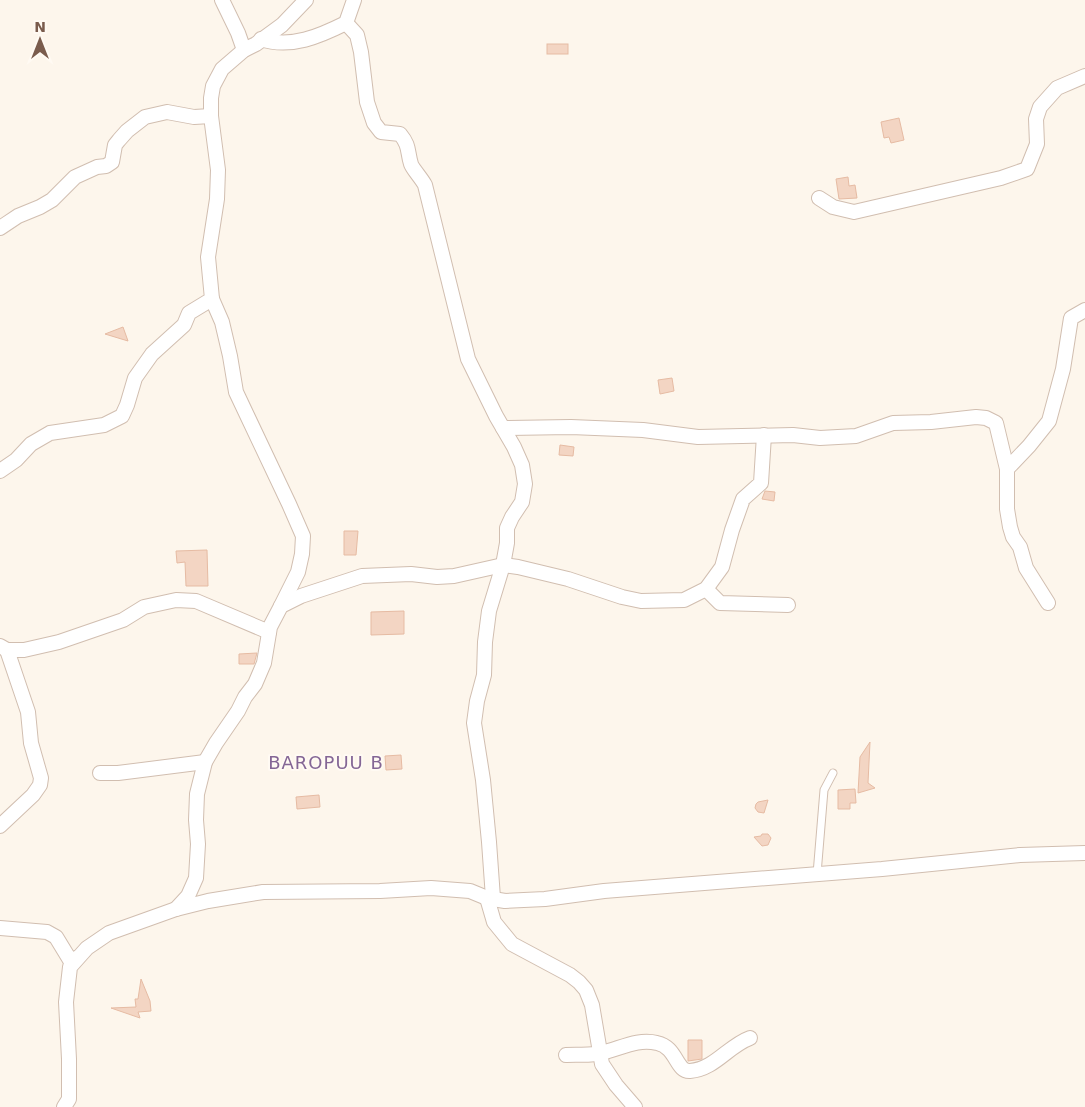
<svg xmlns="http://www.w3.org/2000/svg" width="1085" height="1107" font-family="'DejaVu Sans',sans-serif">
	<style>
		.building { fill: #f3d5c3; stroke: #e6bba3 }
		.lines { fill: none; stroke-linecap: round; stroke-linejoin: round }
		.service-casing { stroke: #d1beb0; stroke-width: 9 }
		.minor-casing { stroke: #d1beb0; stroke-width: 16 }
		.service { stroke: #fff; stroke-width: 7 }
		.minor { stroke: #fff; stroke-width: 14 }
		.labels { text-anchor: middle; stroke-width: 4; stroke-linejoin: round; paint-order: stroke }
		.quarter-label { font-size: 18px; letter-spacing: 1px; fill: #846695; stroke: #fffaf3 }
	</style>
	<rect width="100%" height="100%" fill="#fdf6ec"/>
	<g class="building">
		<rect x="547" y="44" width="21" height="10"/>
		<path d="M 899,118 L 904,140 L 891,143 L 889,137 L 884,138 L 881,122 Z"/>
		<path d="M 848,177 L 849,186 L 855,185 L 857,198 L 839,199 L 836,179 Z"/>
		<path d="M 123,327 L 128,341 L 105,334 Z"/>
		<path d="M 672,378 L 674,391 L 660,394 L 658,380 Z"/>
		<path d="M 560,445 L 574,447 L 573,456 L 559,455 Z"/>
		<path d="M 765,491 L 775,492 L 774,501 L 762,499 Z"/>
		<path d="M 344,531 L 358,531 L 356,555 L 344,555 Z"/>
		<path d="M 207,550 L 208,586 L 186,586 L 185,562 L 177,563 L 176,551 Z"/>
		<path d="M 404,611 L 404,634 L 371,635 L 371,612 Z"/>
		<path d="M 257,653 L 254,664 L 239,664 L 239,654 Z"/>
		<path d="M 870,742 L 868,783 L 875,788 L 858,793 L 860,757 Z"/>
		<path d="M 401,755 L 402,769 L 386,770 L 385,756 Z"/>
		<path d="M 855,789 L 856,803 L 850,803 L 850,809 L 838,809 L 838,790 Z"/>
		<path d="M 319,795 L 320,807 L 297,809 L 296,797 Z"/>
		<path d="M 768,800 L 764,813 L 758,812 L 755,808 L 756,804 L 758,802 Z"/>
		<path d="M 762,834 L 768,834 L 771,838 L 768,845 L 762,846 L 754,837 L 761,836 Z"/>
		<path d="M 141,979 L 150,1001 L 151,1011 L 138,1012 L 140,1018 L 111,1008 L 136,1007 L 135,999 L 138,999 Z"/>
		<path d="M 688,1040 L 702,1040 L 702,1059 L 688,1061 Z"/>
	</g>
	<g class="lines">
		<g class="service-casing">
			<path id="service" d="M 817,874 L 824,790 L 833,773"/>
		</g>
		<g class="minor-casing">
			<g id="minor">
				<path d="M 222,0 L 238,33 L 244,50"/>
				<path d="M 346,23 L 357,35 L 361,52 L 367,102 L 374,123 L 381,132 L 400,134 C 410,146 407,151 411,164 C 412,168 422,179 425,185 L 468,359 L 496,416 L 514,447 L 522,465 L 525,484 L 522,502 L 512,517 L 507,528 L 507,543 L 503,565 L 489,611 L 485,642 L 484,675 L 477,701 L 474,723 L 483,780 L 489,842 L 493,898"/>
				<path d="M 261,39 C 291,49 320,36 346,23 L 354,0"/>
				<path d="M 819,198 L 833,207 L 854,212 L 1001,178 L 1027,169 L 1037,144 L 1036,119 L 1040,107 L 1057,88 L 1085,76"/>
				<path d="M 0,228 L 18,216 L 40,207 L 52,200 L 75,177 L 97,167 L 106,166 L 112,162 L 115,145 L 119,140 L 127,131 L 145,117 L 167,112 L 194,117 L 211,116"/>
				<path d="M 212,299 L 222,322 L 230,356 L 236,392 L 289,504 L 303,536 L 302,554 L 298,572 L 281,606"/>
				<path d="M 503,428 L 571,427 L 643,430 L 698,437 L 793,435 L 820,438 L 856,436 L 893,423 L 931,422 L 976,417 L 986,418 L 996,423 L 1007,469 L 1007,509 L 1010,527 L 1013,537 L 1020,547 L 1026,568 L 1048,603"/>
				<path d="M 1007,469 L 1029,446 L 1049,421 L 1063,369 L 1071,318 L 1085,310"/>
				<path d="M 0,471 L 16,460 L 31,444 L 50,433 L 104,425 L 122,416 L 127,405 L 135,378 L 152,354 L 184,325 L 189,313 L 212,299 L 208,257 L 217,199 L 218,170 L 211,116 L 211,98 L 213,86 L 222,69 L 244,50 L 256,44 L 282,25 L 306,0"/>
				<path d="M 706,589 L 720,603 L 788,605"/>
				<path d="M 0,646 L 7,650 L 24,650 L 59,642 L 123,620 L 144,607 L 176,600 L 196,601 L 269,632"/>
				<path d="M 100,773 L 118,773 L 205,762"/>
				<path d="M 0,826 L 33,795 L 40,785 L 41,778 L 31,743 L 28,712 L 7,650"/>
				<path d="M 487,898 L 494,922 L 512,944 L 570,975 L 579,982 L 586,990 L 592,1005 L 602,1064 L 616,1085 L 635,1107"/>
				<path d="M 176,909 L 188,896 L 196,878 L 198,844 L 196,820 L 197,794 L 205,762 L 216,743 L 238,711 L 245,697 L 255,684 L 264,663 L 270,627 L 281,606 L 301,596 L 362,576 L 411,574 L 437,577 L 454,576 L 503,565 L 518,567 L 568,579 L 622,597 L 641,601 L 684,600 L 706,589 L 722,567 L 732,530 L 743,499 L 761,483 L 764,435"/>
				<path d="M 0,928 L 47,932 L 56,937 L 70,960 L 77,958"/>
				<path d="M 566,1055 C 577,1054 591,1056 601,1053 C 620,1049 637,1038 657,1043 C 677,1047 676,1072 690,1071 C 715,1069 728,1046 750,1038"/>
				<path d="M 64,1107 L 69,1099 L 69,1059 L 66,1002 L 70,967 L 87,948 L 109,933 L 176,909 L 208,901 L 263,892 L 380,891 L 431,888 L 470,891 L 487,898 L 505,901 L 545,899 L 604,891 L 882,869 L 1020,855 L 1085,853"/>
			</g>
		</g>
		<use href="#service" class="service"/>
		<use href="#minor" class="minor"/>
	</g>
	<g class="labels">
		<g class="quarter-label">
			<text x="326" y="769">BAROPUU B</text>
		</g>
	</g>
	<g transform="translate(40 40)" stroke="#fffaf3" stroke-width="4" paint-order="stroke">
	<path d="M0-4L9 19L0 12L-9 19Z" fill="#7a5c4d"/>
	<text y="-8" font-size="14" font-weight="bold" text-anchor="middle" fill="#7a5c4d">N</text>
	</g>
</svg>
